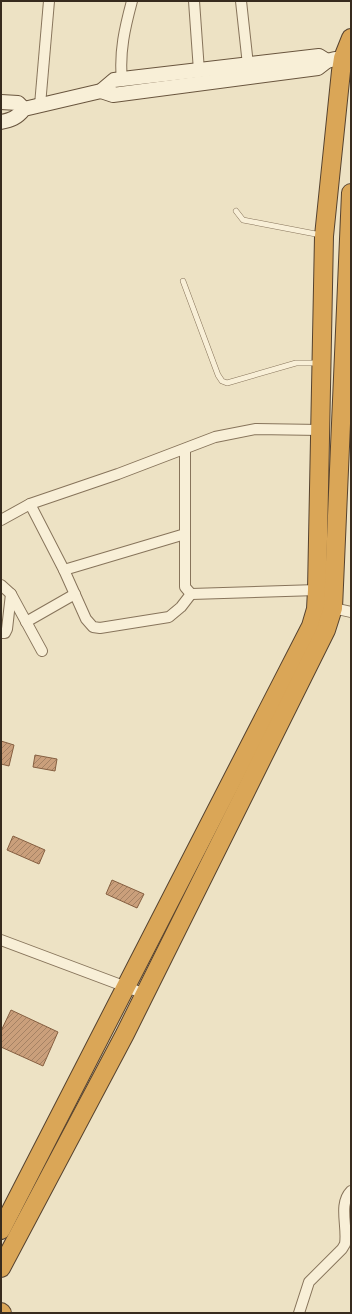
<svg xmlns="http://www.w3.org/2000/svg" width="352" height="1314" font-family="'PT Serif',serif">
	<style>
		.building { fill: url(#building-hatch); stroke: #855f41 }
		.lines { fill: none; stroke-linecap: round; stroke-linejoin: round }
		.lane-casing { stroke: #87745b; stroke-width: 6 }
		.street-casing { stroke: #87745b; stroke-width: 12 }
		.secondary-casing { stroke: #69553e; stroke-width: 16 }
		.highway-casing { stroke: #55422f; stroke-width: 20 }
		.lane { stroke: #f8efd7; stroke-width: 5 }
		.street { stroke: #f8efd7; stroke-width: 10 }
		.secondary { stroke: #f8efd7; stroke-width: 14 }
		.highway { stroke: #daa657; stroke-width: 18 }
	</style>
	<defs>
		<pattern id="building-hatch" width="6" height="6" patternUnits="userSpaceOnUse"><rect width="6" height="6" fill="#ca9f7b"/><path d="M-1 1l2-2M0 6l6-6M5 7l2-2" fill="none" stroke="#a58264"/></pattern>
	</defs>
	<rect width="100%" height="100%" fill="#ede2c4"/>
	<g class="building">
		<path d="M 1,741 L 14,745 L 9,766 L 1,764 Z"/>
		<path d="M 35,755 L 57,759 L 55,771 L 33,767 Z"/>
		<path d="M 13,836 L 45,850 L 39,864 L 7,850 Z"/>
		<path d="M 112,880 L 144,894 L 137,908 L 106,894 Z"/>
		<path d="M 11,1010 L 58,1032 L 43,1066 L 1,1047 L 1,1031 Z"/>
	</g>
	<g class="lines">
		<g class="lane-casing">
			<g id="lane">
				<path d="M 236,211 L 243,220 L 321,235"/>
				<path d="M 183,281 L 218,375 L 222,381 L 227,383 L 296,363 L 318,363"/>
			</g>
		</g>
		<g class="street-casing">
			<g id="street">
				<path d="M 194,1 L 199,71"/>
				<path d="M 241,1 L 248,65"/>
				<path d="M 122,80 C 119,52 125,27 132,1"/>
				<path d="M 40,105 L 49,1"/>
				<path d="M 185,449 L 185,587 L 191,594 L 317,590"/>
				<path d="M 30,504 L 64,570 L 86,619 L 93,627 L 100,628 L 169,617 L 181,607 L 191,594"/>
				<path d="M 1,520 L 30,504 L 118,474 L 215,437 L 256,429 L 320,430"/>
				<path d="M 64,570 L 185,534"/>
				<path d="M 1,585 L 11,594 L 42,651"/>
				<path d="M 333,608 L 351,612"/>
				<path d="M 26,622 L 75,594"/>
				<path d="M 1,633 L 5,633 L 7,629 L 11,594"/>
				<path d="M 1,940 L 145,994"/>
				<path d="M 299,1313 L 309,1282 L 342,1249 L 345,1244 C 348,1227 338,1204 351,1191"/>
			</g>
		</g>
		<g class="secondary-casing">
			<g id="secondary">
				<path d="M 101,91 L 113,95 L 318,68 L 327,61 L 335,59"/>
				<path d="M 1,102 L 18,103 L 24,109"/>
				<path d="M 1,122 C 11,120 17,118 24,109 L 101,91 L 114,80 L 319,56 L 327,61"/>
			</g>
		</g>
		<g class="highway-casing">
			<g id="highway">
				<path d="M 1,1230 L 311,626 L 316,609 L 317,590 L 324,236 L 341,71 L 343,58 L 351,38"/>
				<path d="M 1,1268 L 125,1034 L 326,630 L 333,608 L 351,193"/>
				<path d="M 1,1312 L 2,1313"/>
			</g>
		</g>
		<use href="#lane" class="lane"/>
		<use href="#street" class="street"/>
		<use href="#secondary" class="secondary"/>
		<use href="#highway" class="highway"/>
	</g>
	<rect width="352" height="1314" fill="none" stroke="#372b1e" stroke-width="4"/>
</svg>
